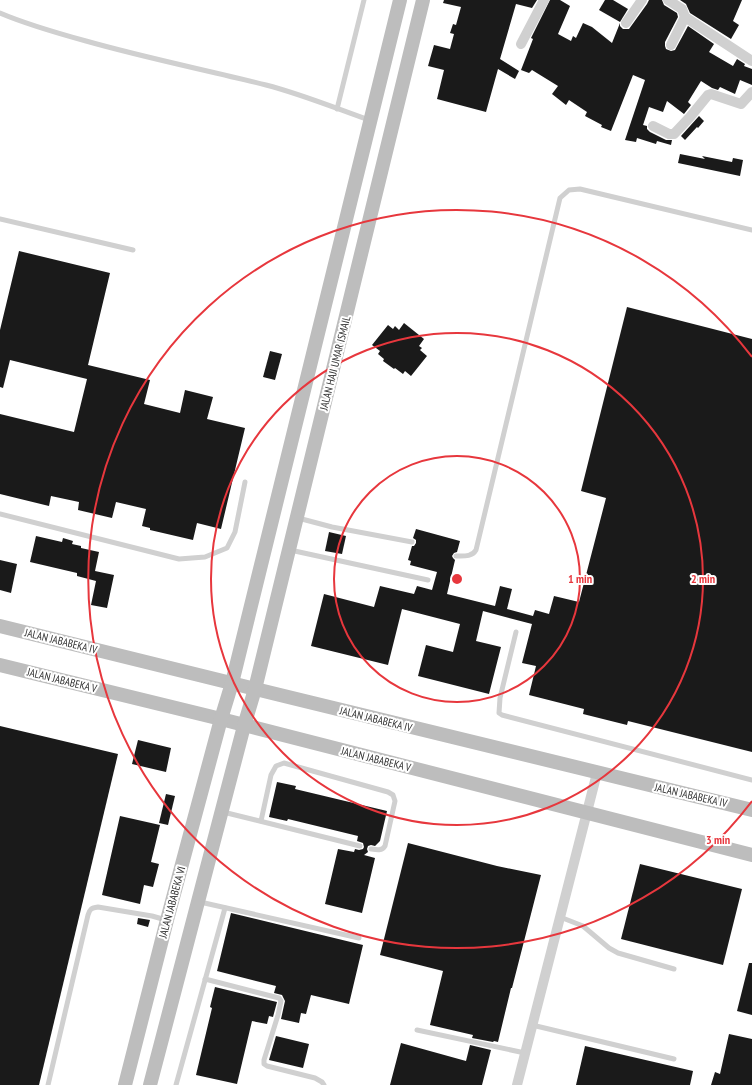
<svg xmlns="http://www.w3.org/2000/svg" width="752" height="1085" font-family="'PT Sans Narrow',sans-serif">
	<style>
		.building { fill: #1a1a1a }
		.lines { fill: none; stroke-linecap: round; stroke-linejoin: round }
		.lane { stroke: #d0d0d0; stroke-width: 5 }
		.street { stroke: #d0d0d0; stroke-width: 10 }
		.secondary { stroke: #bdbdbd; stroke-width: 14 }
		.ring { fill: none; stroke: #e7373d; stroke-width: 2 }
		.labels { text-anchor: middle; stroke-width: 4; stroke-linejoin: round; paint-order: stroke }
		.street-label { font-size: 11px; fill: #333; stroke: #fff }
		.centre { fill: #e7373d; stroke: #fff; stroke-width: 2 }
		.ring-label { font-size: 12px; text-anchor: middle; font-weight: bold; fill: #e7373d; stroke: #fff; stroke-width: 4; stroke-linejoin: round; paint-order: stroke }
	</style>
	<rect width="100%" height="100%" fill="#fff"/>
	<g class="building">
		<path d="M 444,0 L 537,0 L 532,8 L 516,4 L 500,59 L 519,71 L 515,79 L 498,69 L 486,112 L 437,99 L 444,70 L 428,66 L 434,45 L 450,49 L 454,34 L 450,33 L 453,24 L 456,25 L 461,7 L 443,3 Z"/>
		<path d="M 550,0 L 560,0 L 570,6 L 558,34 L 571,41 L 573,36 L 576,38 L 583,23 L 592,27 L 612,43 L 620,23 L 620,26 L 623,29 L 629,29 L 647,4 L 649,0 L 662,0 L 664,5 L 677,13 L 678,17 L 665,42 L 665,46 L 666,49 L 671,51 L 675,50 L 688,26 L 714,44 L 709,52 L 733,66 L 737,59 L 745,64 L 744,66 L 752,69 L 752,85 L 740,80 L 735,94 L 720,87 L 718,90 L 712,88 L 701,81 L 688,102 L 691,105 L 684,114 L 667,101 L 663,112 L 649,107 L 643,125 L 647,126 L 647,129 L 650,132 L 666,140 L 672,140 L 671,145 L 657,141 L 656,144 L 637,138 L 636,142 L 625,140 L 645,80 L 633,75 L 611,131 L 601,127 L 602,125 L 585,116 L 587,112 L 569,100 L 566,105 L 552,94 L 558,86 L 532,70 L 529,73 L 521,70 L 533,39 L 531,38 Z"/>
		<path d="M 605,0 L 613,0 L 628,9 L 620,22 L 599,10 Z"/>
		<path d="M 680,0 L 742,0 L 733,21 L 739,25 L 731,39 L 690,13 L 686,4 Z"/>
		<path d="M 699,116 L 704,121 L 698,128 L 697,127 L 685,140 L 681,136 Z"/>
		<path d="M 680,154 L 705,159 L 702,156 L 732,162 L 733,158 L 743,160 L 740,176 L 678,163 Z"/>
		<path d="M 19,251 L 110,273 L 88,365 L 150,380 L 144,404 L 180,413 L 185,390 L 213,397 L 207,419 L 245,428 L 221,529 L 197,523 L 193,540 L 150,530 L 150,528 L 142,526 L 146,509 L 116,502 L 112,518 L 78,510 L 79,502 L 51,496 L 49,506 L 0,494 L 0,414 L 74,432 L 87,379 L 10,360 L 3,388 L 0,387 L 0,330 Z"/>
		<path d="M 627,307 L 752,339 L 752,752 L 628,721 L 627,725 L 583,714 L 584,709 L 529,695 L 536,666 L 522,663 L 532,624 L 483,611 L 476,641 L 501,647 L 489,694 L 418,676 L 426,645 L 453,652 L 460,624 L 402,609 L 388,665 L 311,646 L 324,594 L 374,607 L 380,586 L 414,594 L 417,586 L 432,590 L 437,572 L 410,565 L 411,561 L 408,560 L 412,546 L 414,546 L 416,543 L 416,540 L 413,538 L 416,529 L 460,541 L 457,552 L 454,553 L 452,556 L 453,558 L 455,560 L 447,594 L 495,606 L 500,586 L 512,589 L 507,609 L 533,616 L 535,610 L 549,614 L 554,596 L 579,602 L 606,498 L 581,491 Z"/>
		<path d="M 404,323 L 424,339 L 419,346 L 422,348 L 420,350 L 427,356 L 411,376 L 405,371 L 403,374 L 395,368 L 394,369 L 383,361 L 384,359 L 378,354 L 380,351 L 372,345 L 388,325 L 393,329 L 395,326 L 399,330 Z"/>
		<path d="M 270,351 L 282,354 L 275,380 L 263,377 Z"/>
		<path d="M 329,532 L 346,536 L 342,554 L 325,551 Z"/>
		<path d="M 36,536 L 62,542 L 63,538 L 73,541 L 72,544 L 81,546 L 81,548 L 99,552 L 95,571 L 114,575 L 107,608 L 91,605 L 96,581 L 77,576 L 77,573 L 30,562 Z"/>
		<path d="M 0,560 L 17,564 L 11,593 L 0,590 Z"/>
		<path d="M 0,726 L 118,754 L 39,1085 L 0,1085 Z"/>
		<path d="M 138,740 L 171,748 L 166,772 L 132,764 Z"/>
		<path d="M 277,782 L 296,786 L 295,789 L 387,811 L 380,841 L 375,846 L 371,845 L 368,846 L 367,849 L 368,852 L 364,855 L 375,858 L 362,913 L 325,904 L 338,849 L 354,852 L 355,849 L 359,850 L 363,849 L 364,847 L 363,843 L 357,841 L 358,836 L 288,819 L 287,821 L 269,817 Z"/>
		<path d="M 166,794 L 175,796 L 168,825 L 159,823 Z"/>
		<path d="M 120,816 L 160,825 L 151,862 L 159,864 L 153,887 L 144,885 L 140,904 L 102,895 Z"/>
		<path d="M 408,843 L 497,866 L 541,875 L 512,988 L 511,988 L 498,1042 L 494,1041 L 493,1042 L 472,1038 L 473,1035 L 430,1025 L 443,971 L 380,955 Z"/>
		<path d="M 640,864 L 742,889 L 723,965 L 621,939 Z"/>
		<path d="M 231,913 L 363,945 L 349,1004 L 311,995 L 306,1014 L 301,1013 L 299,1023 L 281,1019 L 285,1001 L 282,995 L 274,993 L 276,986 L 217,971 Z"/>
		<path d="M 138,918 L 150,920 L 148,927 L 137,924 Z"/>
		<path d="M 749,963 L 752,963 L 752,1015 L 737,1011 Z"/>
		<path d="M 215,987 L 277,1002 L 273,1017 L 269,1016 L 267,1024 L 252,1021 L 237,1084 L 196,1075 L 212,1008 L 210,1007 Z"/>
		<path d="M 729,1034 L 752,1039 L 752,1085 L 711,1085 L 715,1072 L 720,1074 Z"/>
		<path d="M 276,1036 L 309,1044 L 303,1068 L 269,1060 Z"/>
		<path d="M 401,1043 L 466,1061 L 470,1045 L 491,1050 L 482,1085 L 390,1085 Z"/>
		<path d="M 585,1046 L 693,1071 L 690,1085 L 576,1085 Z"/>
	</g>
	<g class="lines">
		<g class="lane">
			<path d="M 0,13 C 28,25 57,33 86,41 C 146,58 206,70 266,85 C 301,94 335,108 369,120"/>
			<path d="M 337,109 L 364,0"/>
			<path d="M 0,219 L 133,250"/>
			<path d="M 0,514 L 179,559 L 205,557 L 227,548 L 235,532 L 245,482"/>
			<path d="M 298,518 L 332,527 L 412,542"/>
			<path d="M 290,550 L 428,580"/>
			<path d="M 456,556 C 464,556 472,557 476,550 L 560,198 L 569,190 L 580,189 L 752,230"/>
			<path d="M 516,632 L 500,698 L 499,713 L 502,715 L 752,780"/>
			<path d="M 223,812 L 360,846"/>
			<path d="M 261,821 L 271,775 L 276,766 L 284,763 L 388,792 L 393,795 L 395,801 L 385,846 C 382,851 377,850 371,849"/>
			<path d="M 200,902 L 359,938"/>
			<path d="M 560,917 L 583,926 L 609,948 L 618,953 L 674,969"/>
			<path d="M 205,979 L 279,998 L 281,1001 L 278,1015 L 264,1060 L 264,1064 L 267,1066 L 315,1078 L 322,1082 L 324,1085"/>
			<path d="M 532,1025 L 674,1059"/>
			<path d="M 417,1030 L 525,1053"/>
			<path d="M 48,1085 L 88,915 C 90,909 91,908 98,907 L 152,916 L 166,920"/>
			<path d="M 176,1085 L 225,908"/>
		</g>
		<g class="street">
			<path d="M 668,0 L 682,9 L 685,17 L 688,19 L 752,61"/>
			<path d="M 626,23 L 642,0"/>
			<path d="M 521,44 L 544,0"/>
			<path d="M 671,45 L 685,17"/>
			<path d="M 653,126 L 669,134 L 674,134 L 690,117 L 708,95 L 711,94 L 741,104 L 752,92"/>
			<path d="M 517,1085 L 597,773"/>
		</g>
		<g class="secondary">
			<path d="M 0,626 L 280,695 L 752,810"/>
			<path d="M 0,665 L 221,719 L 752,855"/>
			<path d="M 125,1085 L 167,920 L 221,719 L 232,683 L 400,0"/>
			<path d="M 150,1085 L 244,726 L 255,689 L 423,0"/>
		</g>
	</g>
	<g class="ring">
		<circle cx="457" cy="579" r="123"/>
		<circle cx="457" cy="579" r="246"/>
		<path d="M752 801A369 369 0 1 1 752 357"/>
	</g>
	<g class="labels">
		<g class="street-label">
			<text transform="translate(335 363) rotate(-76)" y="4">JALAN HAJI UMAR ISMAIL</text>
			<text transform="translate(61 641) rotate(14)" y="4">JALAN JABABEKA IV</text>
			<text transform="translate(62 680) rotate(14)" y="4">JALAN JABABEKA V</text>
			<text transform="translate(376 719) rotate(14)" y="4">JALAN JABABEKA IV</text>
			<text transform="translate(376 759) rotate(14)" y="4">JALAN JABABEKA V</text>
			<text transform="translate(691 795) rotate(13)" y="4">JALAN JABABEKA IV</text>
			<text transform="translate(172 902) rotate(-75)" y="4">JALAN JABABEKA VI</text>
		</g>
	</g>
	<circle cx="457" cy="579" r="6" class="centre"/>
	<g class="ring-label">
		<text x="580" y="583">1 min</text>
		<text x="703" y="583">2 min</text>
		<text x="718" y="844">3 min</text>
	</g>
</svg>
